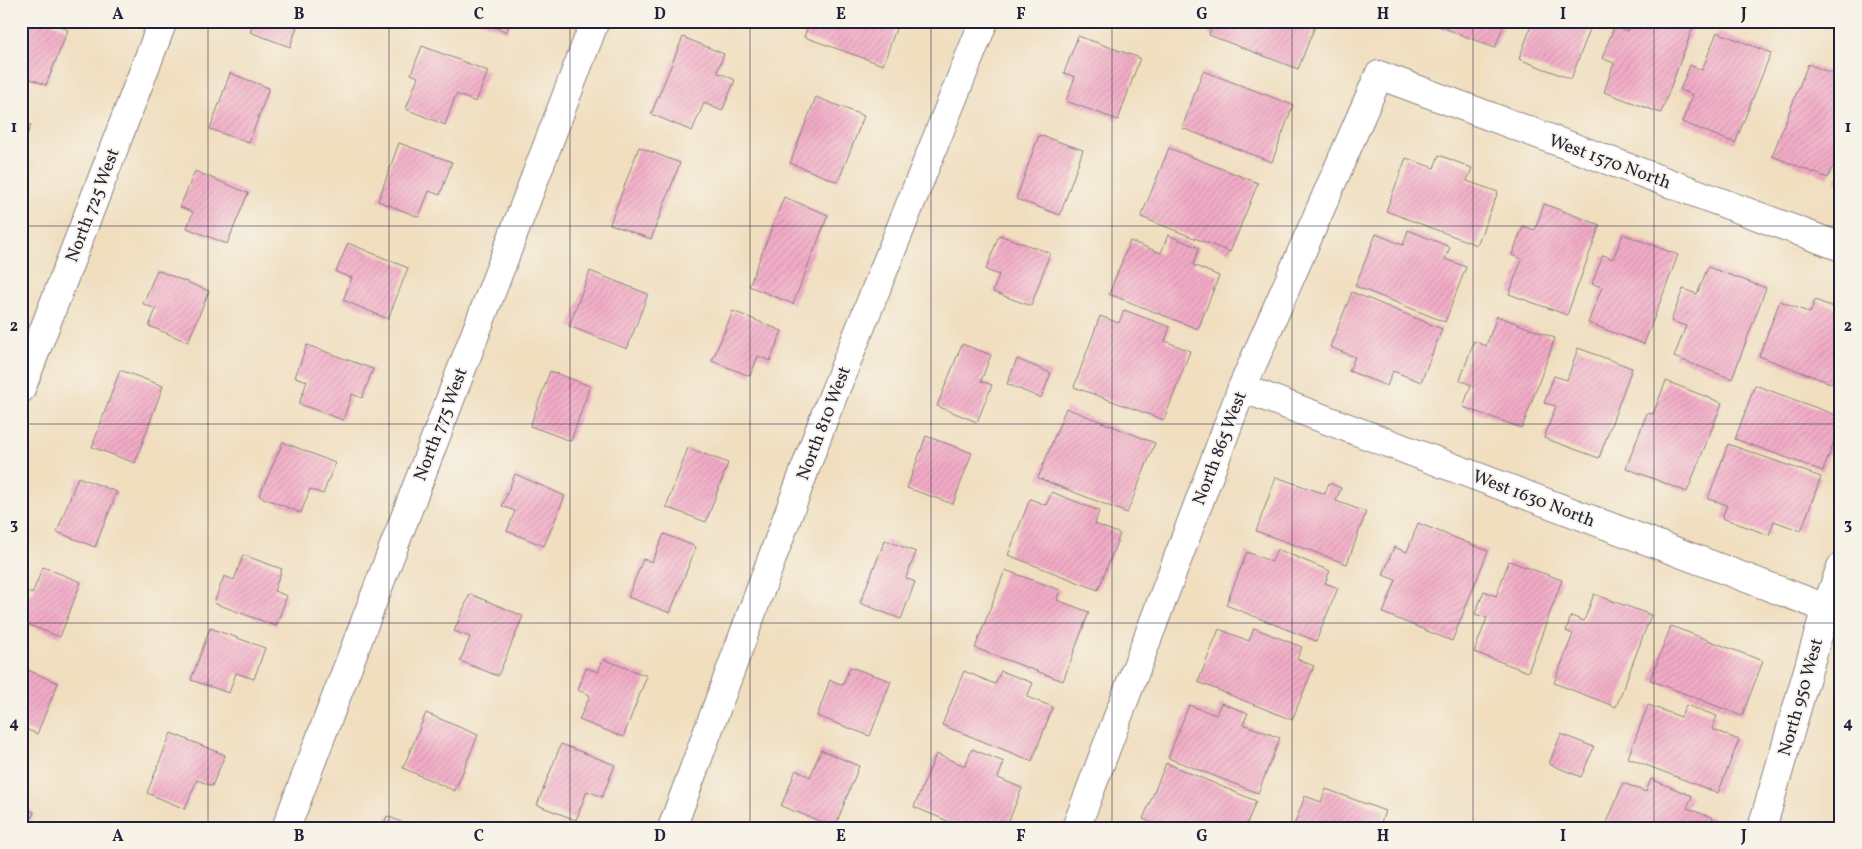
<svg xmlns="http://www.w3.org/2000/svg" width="1862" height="849" font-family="Vollkorn,serif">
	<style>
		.building { fill: url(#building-hatch) }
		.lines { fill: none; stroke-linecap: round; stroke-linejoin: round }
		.street-casing { stroke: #89807d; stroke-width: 30 }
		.street { stroke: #fff; stroke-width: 28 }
		.grid { fill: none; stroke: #22223b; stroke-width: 1; stroke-opacity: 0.55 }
		.labels { text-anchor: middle; stroke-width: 4; stroke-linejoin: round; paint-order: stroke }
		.street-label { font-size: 18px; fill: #22223b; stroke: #f7f3e8 }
		.neatline { fill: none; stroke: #22223b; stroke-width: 2 }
		.grid-label { font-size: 16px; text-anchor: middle; font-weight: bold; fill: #22223b }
	</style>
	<defs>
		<pattern id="building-hatch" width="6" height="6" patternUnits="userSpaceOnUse" patternTransform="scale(1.25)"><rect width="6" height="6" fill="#f2abc6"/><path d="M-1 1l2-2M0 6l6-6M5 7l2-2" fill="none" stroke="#cf93ab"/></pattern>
	</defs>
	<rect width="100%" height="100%" fill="#f7f3e8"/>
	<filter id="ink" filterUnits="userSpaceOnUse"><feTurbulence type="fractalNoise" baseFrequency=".02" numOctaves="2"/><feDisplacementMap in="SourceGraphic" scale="10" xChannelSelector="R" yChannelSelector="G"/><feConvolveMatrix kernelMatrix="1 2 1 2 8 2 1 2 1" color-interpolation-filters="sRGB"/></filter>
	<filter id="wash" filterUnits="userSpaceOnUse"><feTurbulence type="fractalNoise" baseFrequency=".0096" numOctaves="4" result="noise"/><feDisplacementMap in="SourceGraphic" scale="20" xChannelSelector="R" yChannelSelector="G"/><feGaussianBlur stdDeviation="1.12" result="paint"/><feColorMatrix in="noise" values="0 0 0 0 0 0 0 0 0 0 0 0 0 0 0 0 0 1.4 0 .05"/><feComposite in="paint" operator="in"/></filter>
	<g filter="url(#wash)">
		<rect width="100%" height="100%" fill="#f0debf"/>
		<g id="blocks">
			<g class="building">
				<path d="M 27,21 L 47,21 L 68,30 L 46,85 L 21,75 L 21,35 Z"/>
				<path d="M 254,21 L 299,21 L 290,47 L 250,32 Z"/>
				<path d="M 479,21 L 511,21 L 507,32 Z"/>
				<path d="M 810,21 L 892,21 L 898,23 L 883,65 L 804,37 Z"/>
				<path d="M 1214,21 L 1317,21 L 1298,69 L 1209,35 Z"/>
				<path d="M 1426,21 L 1505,21 L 1495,48 Z"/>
				<path d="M 1533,21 L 1593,21 L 1571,79 L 1519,59 Z"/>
				<path d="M 1630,21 L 1695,22 L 1661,113 L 1604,92 L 1614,63 L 1602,58 L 1614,27 L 1627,31 Z"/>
				<path d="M 1717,32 L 1771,53 L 1735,143 L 1682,122 L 1693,95 L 1680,90 L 1690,65 L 1702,70 Z"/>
				<path d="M 1078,36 L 1140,58 L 1118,120 L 1066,101 L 1075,77 L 1064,73 Z"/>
				<path d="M 683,37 L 724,54 L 717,72 L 735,80 L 722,111 L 704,103 L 692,131 L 651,114 Z"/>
				<path d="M 422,46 L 488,71 L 476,102 L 456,94 L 445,125 L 406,109 L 418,77 L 411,74 Z"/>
				<path d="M 1808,64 L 1841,77 L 1841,148 L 1828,178 L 1772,156 Z"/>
				<path d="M 1203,71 L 1293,105 L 1272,162 L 1182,128 Z"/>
				<path d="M 230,73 L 269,88 L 249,143 L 210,129 Z"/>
				<path d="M 816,97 L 864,116 L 838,182 L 790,163 Z"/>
				<path d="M 21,121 L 31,125 L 21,149 Z"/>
				<path d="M 1039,135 L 1083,150 L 1060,215 L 1016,199 Z"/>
				<path d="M 399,143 L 452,162 L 440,195 L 429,191 L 419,217 L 378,201 Z"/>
				<path d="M 639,147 L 680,163 L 651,239 L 610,224 Z"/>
				<path d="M 1169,148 L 1258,183 L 1230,252 L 1141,217 Z"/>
				<path d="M 1439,155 L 1472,168 L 1467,181 L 1498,192 L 1477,245 L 1386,211 L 1406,158 L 1434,168 Z"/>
				<path d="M 1841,168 L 1841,183 L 1836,181 Z"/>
				<path d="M 195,171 L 248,193 L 227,244 L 187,228 L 193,212 L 180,207 Z"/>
				<path d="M 784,197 L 828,215 L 793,304 L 749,286 Z"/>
				<path d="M 1544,204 L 1600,225 L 1567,315 L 1509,294 L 1522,259 L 1512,255 L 1523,226 L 1535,230 Z"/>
				<path d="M 1408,230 L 1450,247 L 1445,259 L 1466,267 L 1445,322 L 1355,286 L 1376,234 L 1403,245 Z"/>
				<path d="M 1623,234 L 1678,255 L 1644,344 L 1588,323 L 1602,287 L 1592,284 L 1603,255 L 1613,259 Z"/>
				<path d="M 999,235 L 1050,253 L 1031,306 L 993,292 L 999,275 L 986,270 Z"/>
				<path d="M 1168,235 L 1199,248 L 1193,265 L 1219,276 L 1198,329 L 1109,294 L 1130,241 L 1161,253 Z"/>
				<path d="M 348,243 L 408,268 L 388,319 L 343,300 L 352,278 L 336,272 Z"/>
				<path d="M 1708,267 L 1766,288 L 1732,379 L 1674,357 L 1686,326 L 1671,321 L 1683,289 L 1697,294 Z"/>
				<path d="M 157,270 L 209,291 L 188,342 L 149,326 L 156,309 L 143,304 Z"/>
				<path d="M 590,271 L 648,294 L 627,349 L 569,326 Z"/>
				<path d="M 1352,292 L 1442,329 L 1421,382 L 1393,371 L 1387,386 L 1349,371 L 1355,357 L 1330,347 Z"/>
				<path d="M 1815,300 L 1841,310 L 1841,387 L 1759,356 L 1780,301 L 1810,313 Z"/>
				<path d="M 1124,310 L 1170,327 L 1165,341 L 1190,351 L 1164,420 L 1074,387 L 1100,316 L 1119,323 Z"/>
				<path d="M 733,311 L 782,331 L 770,361 L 758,356 L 750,376 L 712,361 Z"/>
				<path d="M 1497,316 L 1555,338 L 1522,428 L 1463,407 L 1471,385 L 1460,380 L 1474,341 L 1486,346 Z"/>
				<path d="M 962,344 L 991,355 L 981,381 L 992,385 L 977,422 L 937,406 Z"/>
				<path d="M 307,345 L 373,369 L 362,398 L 352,394 L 343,420 L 299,404 L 307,381 L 295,377 Z"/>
				<path d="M 1578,348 L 1632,368 L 1599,458 L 1544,438 L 1556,406 L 1544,403 L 1554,376 L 1567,380 Z"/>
				<path d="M 1017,359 L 1051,373 L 1041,398 L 1007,384 Z"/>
				<path d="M 120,370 L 163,386 L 135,463 L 92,447 Z"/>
				<path d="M 550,371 L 590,386 L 571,441 L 530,426 Z"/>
				<path d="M 1666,381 L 1722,403 L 1687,492 L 1626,468 L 1647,413 L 1653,414 Z"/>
				<path d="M 1755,385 L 1841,417 L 1841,422 L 1823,471 L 1735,439 Z"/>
				<path d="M 1066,408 L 1155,443 L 1127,513 L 1038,478 Z"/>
				<path d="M 926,436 L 972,453 L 953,504 L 907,488 Z"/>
				<path d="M 283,442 L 335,463 L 323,494 L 310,489 L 301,513 L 259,496 Z"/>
				<path d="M 1728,444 L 1821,477 L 1801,531 L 1774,521 L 1769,535 L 1722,518 L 1727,505 L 1708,499 Z"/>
				<path d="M 688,448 L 728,463 L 706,522 L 666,507 Z"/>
				<path d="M 515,474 L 565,496 L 544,546 L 507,531 L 515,511 L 502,506 Z"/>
				<path d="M 78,477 L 117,492 L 95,547 L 57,532 Z"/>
				<path d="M 1276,477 L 1325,494 L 1329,483 L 1341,488 L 1336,501 L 1366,512 L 1347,564 L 1256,531 Z"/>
				<path d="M 1052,492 L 1099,511 L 1095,524 L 1120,534 L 1098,590 L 1008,555 L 1030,499 L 1046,505 Z"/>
				<path d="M 1418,523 L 1488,551 L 1452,641 L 1383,613 L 1396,580 L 1383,575 L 1394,547 L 1407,552 Z"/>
				<path d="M 664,534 L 696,547 L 670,613 L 628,597 L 643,559 L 652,562 Z"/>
				<path d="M 885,540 L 916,552 L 906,578 L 915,582 L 901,619 L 860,603 Z"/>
				<path d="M 1277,549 L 1330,571 L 1325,583 L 1338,588 L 1316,641 L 1226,605 L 1247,552 L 1272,562 Z"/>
				<path d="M 243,555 L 282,569 L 274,591 L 287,596 L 276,626 L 214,603 L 224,576 L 234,580 Z"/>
				<path d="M 1509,561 L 1562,580 L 1528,672 L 1474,652 L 1487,618 L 1475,614 L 1484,591 L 1496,596 Z"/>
				<path d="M 43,567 L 81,582 L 60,637 L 21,622 L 21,609 L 28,592 L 32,594 Z"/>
				<path d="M 1005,570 L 1060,590 L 1057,600 L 1089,612 L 1063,681 L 975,648 Z"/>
				<path d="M 470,594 L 523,616 L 498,676 L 460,661 L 470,637 L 454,631 Z"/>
				<path d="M 1594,594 L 1651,615 L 1616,707 L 1554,683 L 1573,634 L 1566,631 L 1571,616 L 1584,621 Z"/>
				<path d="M 1671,626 L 1763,661 L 1742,716 L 1650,680 Z"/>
				<path d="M 210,628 L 265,648 L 254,679 L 236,673 L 229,693 L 191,680 Z"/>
				<path d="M 1254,628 L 1302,647 L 1297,659 L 1314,666 L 1292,720 L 1198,682 L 1219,629 L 1249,641 Z"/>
				<path d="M 603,659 L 647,676 L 623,737 L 579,720 L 590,695 L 578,690 L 586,668 L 598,672 Z"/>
				<path d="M 21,667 L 58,683 L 37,734 L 21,727 Z"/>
				<path d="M 850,667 L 891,681 L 870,736 L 817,716 L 830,680 L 843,685 Z"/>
				<path d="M 964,671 L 995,684 L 1001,671 L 1033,683 L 1027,697 L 1053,707 L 1032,761 L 942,725 Z"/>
				<path d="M 1221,703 L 1248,713 L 1243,724 L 1280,738 L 1258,793 L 1168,758 L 1189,705 L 1216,715 Z"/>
				<path d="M 1648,705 L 1681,717 L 1686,705 L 1717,716 L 1712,729 L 1739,740 L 1718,793 L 1628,758 Z"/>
				<path d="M 426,713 L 478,735 L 455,791 L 403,768 Z"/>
				<path d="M 171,733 L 225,755 L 212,786 L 197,780 L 185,809 L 147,793 Z"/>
				<path d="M 1561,734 L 1594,747 L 1581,777 L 1549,764 Z"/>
				<path d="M 561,744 L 615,765 L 602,797 L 587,791 L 576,820 L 537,805 Z"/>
				<path d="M 972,749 L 1004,762 L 998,778 L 1022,788 L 1006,828 L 965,828 L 914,807 L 936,754 L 965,766 Z"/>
				<path d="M 821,750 L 859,766 L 835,827 L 781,806 L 796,770 L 810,777 Z"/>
				<path d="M 1166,763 L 1256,801 L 1245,828 L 1164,828 L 1143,819 Z"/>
				<path d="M 1651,779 L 1692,796 L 1687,808 L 1713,818 L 1709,828 L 1605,828 L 1623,783 L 1646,792 Z"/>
				<path d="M 1326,789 L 1385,811 L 1379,828 L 1293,828 L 1305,796 L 1321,802 Z"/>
				<path d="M 21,807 L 34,812 L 28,828 L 21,828 Z"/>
				<path d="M 387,816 L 415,828 L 382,828 Z"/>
			</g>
		</g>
	</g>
	<g filter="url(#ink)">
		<use href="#blocks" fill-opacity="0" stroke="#89807d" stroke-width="1"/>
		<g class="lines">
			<g class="street-casing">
				<g id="street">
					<path d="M 1242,388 L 1826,608"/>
					<path d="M 21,389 L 163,21"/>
					<path d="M 286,828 L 595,21"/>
					<path d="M 672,828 L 824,418 L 984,21"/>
					<path d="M 1076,828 L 1242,388 L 1379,75 L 1841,247"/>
					<path d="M 1762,828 L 1826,608 L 1841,567"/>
				</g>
			</g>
			<use href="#street" class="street"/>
		</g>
	</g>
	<path class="grid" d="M 208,21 L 208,828M 389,21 L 389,828M 570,21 L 570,828M 750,21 L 750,828M 931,21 L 931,828M 1112,21 L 1112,828M 1292,21 L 1292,828M 1473,21 L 1473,828M 1654,21 L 1654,828M 21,226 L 1841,226M 21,424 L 1841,424M 21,623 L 1841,623"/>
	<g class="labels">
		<g class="street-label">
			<text transform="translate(1610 161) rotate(20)" y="6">West 1570 North</text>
			<text transform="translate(92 205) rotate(-69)" y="6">North 725 West</text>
			<text transform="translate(823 423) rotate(-69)" y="6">North 810 West</text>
			<text transform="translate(440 424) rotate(-69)" y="6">North 775 West</text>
			<text transform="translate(1219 448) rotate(-69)" y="6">North 865 West</text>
			<text transform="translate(1534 498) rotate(21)" y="6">West 1630 North</text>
			<text transform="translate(1800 697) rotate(-74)" y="6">North 950 West</text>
		</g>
	</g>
	<rect width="1862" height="849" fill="none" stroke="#f7f3e8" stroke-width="55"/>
	<rect x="28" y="28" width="1806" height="794" class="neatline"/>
	<g class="grid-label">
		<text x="118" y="19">A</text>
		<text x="299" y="19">B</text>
		<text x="479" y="19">C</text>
		<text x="660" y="19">D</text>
		<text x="841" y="19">E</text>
		<text x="1021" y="19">F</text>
		<text x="1202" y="19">G</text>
		<text x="1383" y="19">H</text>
		<text x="1563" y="19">I</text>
		<text x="1744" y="19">J</text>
		<text x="14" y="132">1</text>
		<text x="1848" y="132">1</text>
		<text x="14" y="331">2</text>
		<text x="1848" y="331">2</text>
		<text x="14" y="529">3</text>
		<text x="1848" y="529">3</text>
		<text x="14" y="728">4</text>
		<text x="1848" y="728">4</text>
		<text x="118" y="841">A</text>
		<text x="299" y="841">B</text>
		<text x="479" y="841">C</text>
		<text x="660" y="841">D</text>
		<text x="841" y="841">E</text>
		<text x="1021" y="841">F</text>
		<text x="1202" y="841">G</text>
		<text x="1383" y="841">H</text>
		<text x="1563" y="841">I</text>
		<text x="1744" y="841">J</text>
	</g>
</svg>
